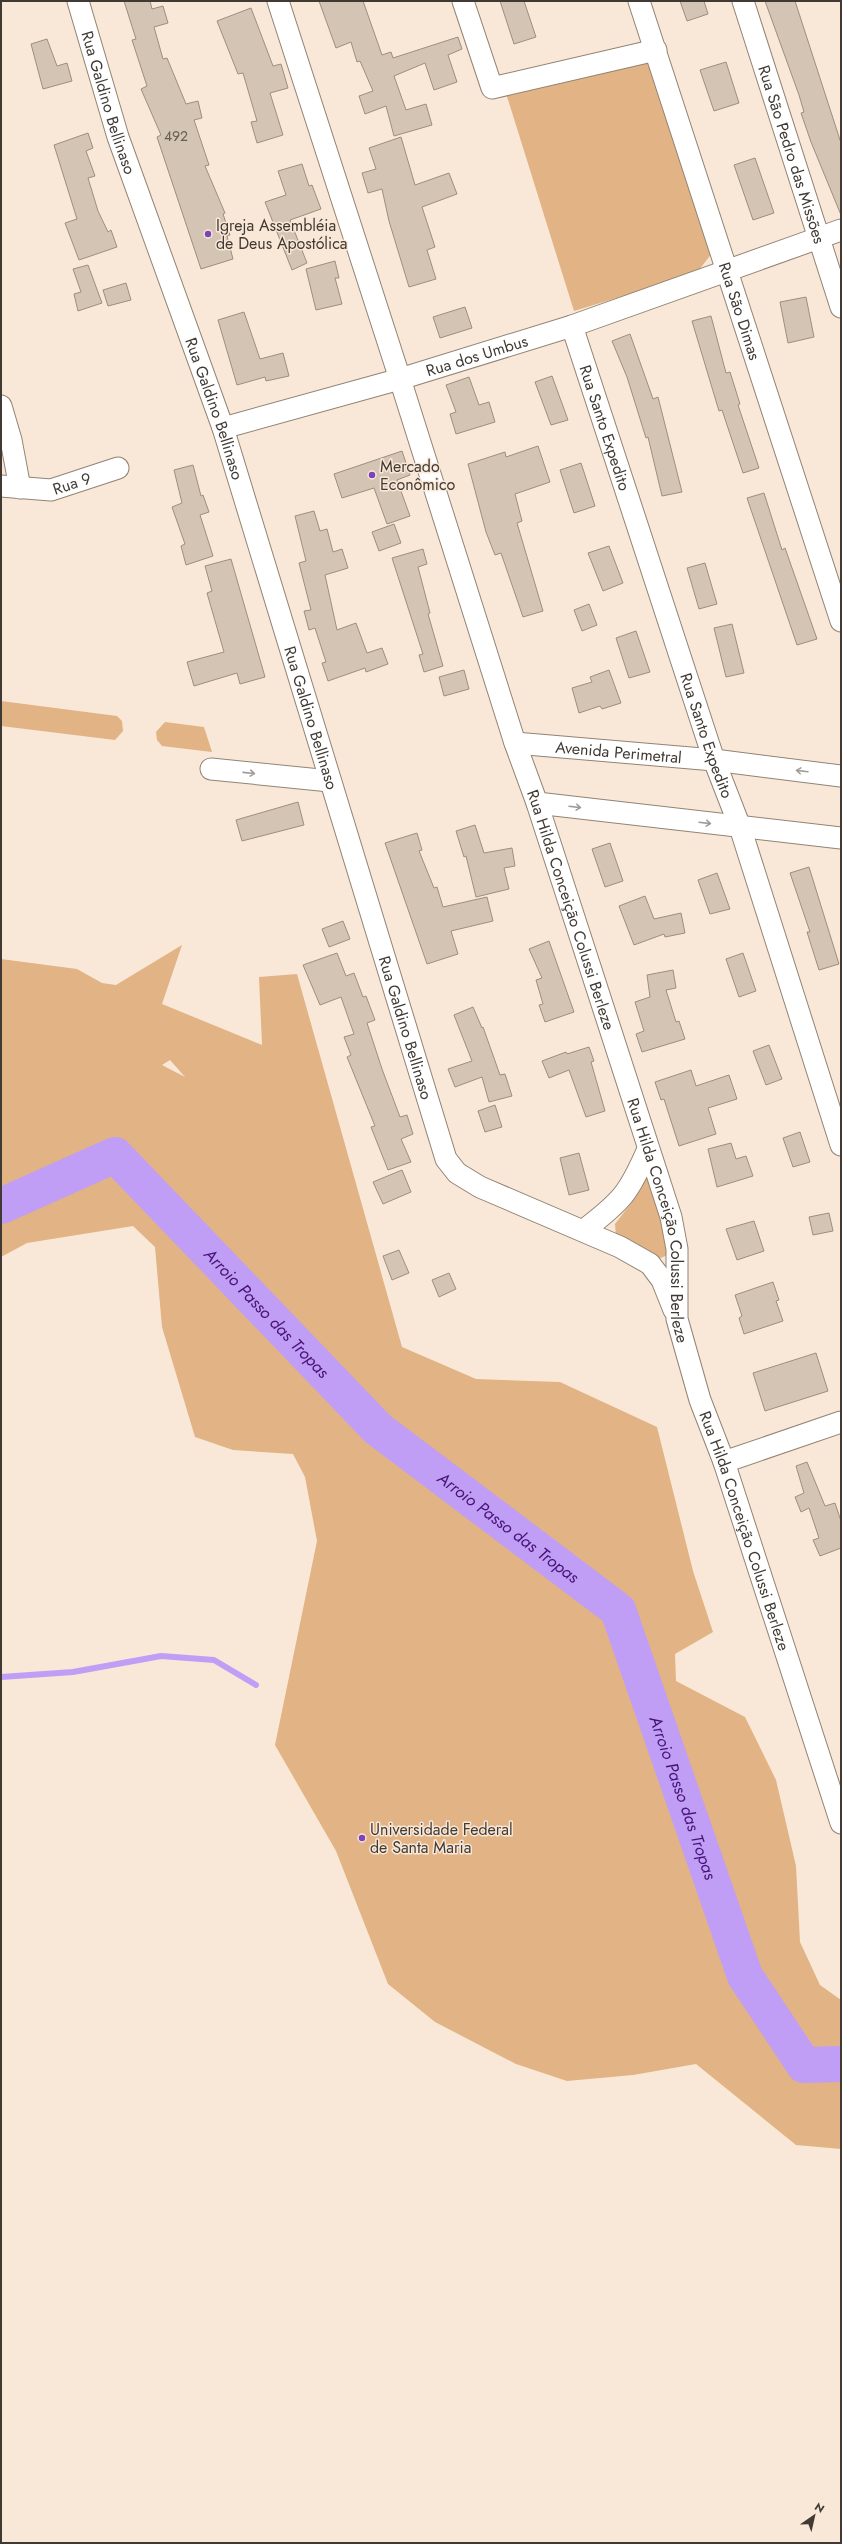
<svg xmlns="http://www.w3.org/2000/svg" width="842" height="2544" font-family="Jost,sans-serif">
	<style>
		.green { fill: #e1b385; fill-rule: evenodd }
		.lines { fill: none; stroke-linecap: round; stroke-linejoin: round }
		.stream { stroke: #c09ef5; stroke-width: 6 }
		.river { stroke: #c09ef5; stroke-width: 36 }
		.building { fill: #d4c4b4; stroke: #9e8e7f }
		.minor-casing { stroke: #928374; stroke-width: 23 }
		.minor { stroke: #fff; stroke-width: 21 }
		.oneway { stroke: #a09c9a }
		.poi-dot { fill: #7b44bb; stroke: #f9e8d7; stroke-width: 1.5 }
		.labels { text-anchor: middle; stroke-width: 3; stroke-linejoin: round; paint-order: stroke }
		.number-label { font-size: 14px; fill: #665c54 }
		.street-label { font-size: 16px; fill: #413a34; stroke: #f9e8d7 }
		.poi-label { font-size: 16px; fill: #413a34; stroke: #f9e8d7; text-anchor: start }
		.water-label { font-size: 17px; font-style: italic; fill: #471378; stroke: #f9e8d7 }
	</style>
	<rect width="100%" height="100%" fill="#f9e8d7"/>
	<g class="green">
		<path d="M 647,59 L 712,253 L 696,274 L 574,311 L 505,90 Z"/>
		<path d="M 1,701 L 117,716 L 122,721 L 123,731 L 115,740 L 1,726 Z"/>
		<path d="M 165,722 L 204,727 L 212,752 L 162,746 L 157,740 L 156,732 Z"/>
		<path d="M 182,945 L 162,1004 L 262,1045 L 259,977 L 297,974 L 402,1347 L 476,1379 L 560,1382 L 657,1427 L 693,1571 L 713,1632 L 675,1654 L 676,1681 L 745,1717 L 776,1780 L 796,1866 L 800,1942 L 820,1985 L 841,2000 L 841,2149 L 796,2145 L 696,2064 L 633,2075 L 567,2081 L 516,2064 L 435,2022 L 388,1984 L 336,1851 L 275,1745 L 317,1541 L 305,1477 L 293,1454 L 233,1450 L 195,1437 L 162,1327 L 155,1247 L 133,1226 L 27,1243 L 1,1257 L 1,959 L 77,969 L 102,983 L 116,985 ZM 170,1060 L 185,1077 L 162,1065 Z"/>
		<path d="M 647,1170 L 666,1224 L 668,1255 L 653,1261 L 616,1237 L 615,1224 L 632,1202 Z"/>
	</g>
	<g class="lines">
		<path class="stream" d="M 1,1677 L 73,1672 L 161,1656 L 214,1660 L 256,1685"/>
		<path class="river" id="s1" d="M 1,1206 L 115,1155 L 378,1429 L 618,1610 L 745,1976 L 804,2065 L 841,2064"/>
	</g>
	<g class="building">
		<path d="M 124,1 L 150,1 L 152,9 L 163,6 L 168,23 L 154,27 L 163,59 L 167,58 L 186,104 L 198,101 L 202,118 L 194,120 L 209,165 L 205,166 L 225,213 L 223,214 L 230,235 L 227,236 L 233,259 L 201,269 L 157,137 L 161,135 L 141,89 L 147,86 L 132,40 L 136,39 Z"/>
		<path d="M 319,1 L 363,1 L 382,55 L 391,52 L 393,58 L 458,37 L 462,49 L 448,55 L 457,82 L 434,90 L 425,63 L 394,76 L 406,110 L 426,104 L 432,125 L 394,136 L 386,106 L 365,114 L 359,96 L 373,91 L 360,61 L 357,62 L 351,42 L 336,48 Z"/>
		<path d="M 500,1 L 524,1 L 536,37 L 514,44 Z"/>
		<path d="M 680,1 L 704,1 L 708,14 L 687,21 Z"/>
		<path d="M 765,1 L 795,1 L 841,143 L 841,215 L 811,142 L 801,113 L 804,112 L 799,95 Z"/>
		<path d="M 251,8 L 273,66 L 281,64 L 288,88 L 270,93 L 283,135 L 257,143 L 251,122 L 257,121 L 243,73 L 238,74 L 217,21 Z"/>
		<path d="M 47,39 L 57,66 L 67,63 L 72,81 L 43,89 L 31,44 Z"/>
		<path d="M 726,62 L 739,103 L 714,111 L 700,70 Z"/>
		<path d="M 88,133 L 93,148 L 86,151 L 95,176 L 88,178 L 98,211 L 108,232 L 111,230 L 117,247 L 79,260 L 65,223 L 77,219 L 54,145 Z"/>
		<path d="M 401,137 L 415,185 L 449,173 L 457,194 L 422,207 L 435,247 L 427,250 L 436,279 L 409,287 L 389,221 L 382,189 L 368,193 L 362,173 L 376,169 L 369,148 Z"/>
		<path d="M 755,158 L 774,213 L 753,220 L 734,165 Z"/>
		<path d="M 302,164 L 309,186 L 312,185 L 321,209 L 290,220 L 307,263 L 292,270 L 265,202 L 286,195 L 278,171 Z"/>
		<path d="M 335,261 L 339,278 L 335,278 L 342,304 L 316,310 L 306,269 Z"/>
		<path d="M 88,265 L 102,303 L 78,311 L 74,294 L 81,292 L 73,269 Z"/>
		<path d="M 126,283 L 131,300 L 108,306 L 103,290 Z"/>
		<path d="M 806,297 L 814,337 L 788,343 L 780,302 Z"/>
		<path d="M 465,307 L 472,328 L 440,338 L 433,317 Z"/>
		<path d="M 244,312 L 260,359 L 283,353 L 289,376 L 266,381 L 265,377 L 237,385 L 218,320 Z"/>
		<path d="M 711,316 L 726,373 L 730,372 L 740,404 L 738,405 L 759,468 L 743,473 L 722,410 L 719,411 L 692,321 Z"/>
		<path d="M 630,334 L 653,399 L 658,397 L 682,492 L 662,496 L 648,437 L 646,438 L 627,377 L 612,341 Z"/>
		<path d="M 552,376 L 568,420 L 551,425 L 535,382 Z"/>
		<path d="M 469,377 L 479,405 L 489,402 L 495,422 L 456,434 L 450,414 L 456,412 L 446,385 Z"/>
		<path d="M 538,446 L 550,482 L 515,494 L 522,521 L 517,523 L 543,611 L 523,617 L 501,553 L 495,555 L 486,532 L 468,464 L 505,452 L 506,457 Z"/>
		<path d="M 402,451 L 410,475 L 397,480 L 410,516 L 387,524 L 374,488 L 342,498 L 334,474 Z"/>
		<path d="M 581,463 L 595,506 L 574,513 L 560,470 Z"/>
		<path d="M 193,465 L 201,496 L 203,495 L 209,512 L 200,515 L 213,556 L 186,565 L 181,546 L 185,544 L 172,507 L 182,503 L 174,470 Z"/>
		<path d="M 764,493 L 782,550 L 785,548 L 817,639 L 797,645 L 747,498 Z"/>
		<path d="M 314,511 L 320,531 L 327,529 L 333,552 L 342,549 L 348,568 L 325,575 L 337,630 L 356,623 L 367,653 L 382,648 L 388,664 L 366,672 L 365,668 L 328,681 L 322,663 L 326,662 L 315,628 L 309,630 L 304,611 L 311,610 L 299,563 L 306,561 L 295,516 Z"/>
		<path d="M 394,524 L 401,543 L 379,551 L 372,532 Z"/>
		<path d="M 609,546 L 623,583 L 603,591 L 588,553 Z"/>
		<path d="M 423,549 L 427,564 L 418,567 L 430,613 L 428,614 L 443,666 L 424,672 L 419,655 L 423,654 L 392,558 Z"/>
		<path d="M 231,559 L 265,677 L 240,684 L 237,673 L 194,686 L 187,662 L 224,652 L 207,593 L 212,591 L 205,566 Z"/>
		<path d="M 705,563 L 717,604 L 699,609 L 687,568 Z"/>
		<path d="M 589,604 L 597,625 L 582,631 L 574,610 Z"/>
		<path d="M 732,624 L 744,673 L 726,677 L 714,628 Z"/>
		<path d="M 636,631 L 650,672 L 629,678 L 616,638 Z"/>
		<path d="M 464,670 L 469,689 L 444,696 L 439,677 Z"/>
		<path d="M 609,670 L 621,703 L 602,709 L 600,706 L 579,713 L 572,688 L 592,682 L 590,677 Z"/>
		<path d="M 298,802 L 304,825 L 242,841 L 236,820 Z"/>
		<path d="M 475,825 L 484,853 L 512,848 L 515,866 L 504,868 L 509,889 L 476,897 L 466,856 L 464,857 L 456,831 Z"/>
		<path d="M 417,833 L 422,850 L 419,851 L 434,888 L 437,887 L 443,907 L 487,897 L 493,921 L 451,931 L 458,954 L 427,964 L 385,843 Z"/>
		<path d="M 610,843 L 623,881 L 605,887 L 592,849 Z"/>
		<path d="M 809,867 L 839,964 L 819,970 L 807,932 L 810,932 L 790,873 Z"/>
		<path d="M 717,873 L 730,909 L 710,914 L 698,880 Z"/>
		<path d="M 645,896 L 654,919 L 681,913 L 685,933 L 665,937 L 664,934 L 634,945 L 619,906 Z"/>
		<path d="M 343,921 L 350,939 L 329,947 L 322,929 Z"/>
		<path d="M 549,941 L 574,1012 L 545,1022 L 539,1005 L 543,1004 L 536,980 L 542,978 L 529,949 Z"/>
		<path d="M 337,953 L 346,976 L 354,973 L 363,997 L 366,996 L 375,1020 L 367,1023 L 382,1069 L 400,1117 L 407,1115 L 413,1134 L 401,1139 L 411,1162 L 388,1170 L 371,1127 L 375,1126 L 347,1057 L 351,1055 L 344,1037 L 354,1034 L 341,997 L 320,1005 L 303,965 Z"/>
		<path d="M 743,953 L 756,991 L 739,997 L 726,959 Z"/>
		<path d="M 673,970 L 676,988 L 666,990 L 676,1022 L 679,1021 L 685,1039 L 642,1052 L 636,1034 L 644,1031 L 635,1002 L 650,997 L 647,975 Z"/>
		<path d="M 473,1007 L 482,1028 L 483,1027 L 500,1075 L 505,1074 L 512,1096 L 489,1102 L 482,1077 L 455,1087 L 448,1069 L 472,1061 L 454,1015 Z"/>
		<path d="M 769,1045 L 782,1079 L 766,1085 L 753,1051 Z"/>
		<path d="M 589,1047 L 594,1061 L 591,1062 L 605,1111 L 586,1117 L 569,1070 L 549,1078 L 542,1061 L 566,1052 L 567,1054 Z"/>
		<path d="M 691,1070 L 696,1086 L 729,1075 L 737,1099 L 708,1108 L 716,1134 L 679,1146 L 664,1099 L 661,1100 L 655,1082 Z"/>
		<path d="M 495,1105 L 502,1127 L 485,1132 L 478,1111 Z"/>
		<path d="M 800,1132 L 810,1162 L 793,1167 L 783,1138 Z"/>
		<path d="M 731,1143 L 736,1159 L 746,1156 L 753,1176 L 717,1187 L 708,1149 Z"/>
		<path d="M 579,1153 L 589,1190 L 569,1195 L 560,1158 Z"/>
		<path d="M 402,1170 L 411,1192 L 383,1204 L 373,1182 Z"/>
		<path d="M 829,1213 L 833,1231 L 813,1235 L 809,1217 Z"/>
		<path d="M 754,1221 L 764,1251 L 737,1260 L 726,1229 Z"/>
		<path d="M 399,1250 L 409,1273 L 392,1280 L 383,1256 Z"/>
		<path d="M 449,1273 L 456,1289 L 439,1297 L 432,1280 Z"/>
		<path d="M 773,1282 L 779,1300 L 776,1301 L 783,1321 L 744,1334 L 739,1318 L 742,1316 L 735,1295 Z"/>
		<path d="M 816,1353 L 828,1391 L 765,1411 L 753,1373 Z"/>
		<path d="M 807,1462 L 825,1506 L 835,1503 L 841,1521 L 841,1548 L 820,1556 L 813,1540 L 819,1538 L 809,1508 L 801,1512 L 795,1497 L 804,1493 L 796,1466 Z"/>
	</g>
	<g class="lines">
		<g class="minor-casing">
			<g id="minor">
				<path id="s2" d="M 78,1 L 118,137 L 223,428 L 446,1159 L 457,1173 L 480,1187 L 620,1247 L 650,1264 L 662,1280 L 674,1310"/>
				<path id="s3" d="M 278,1 L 400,379 L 515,743 L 537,803 L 671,1217 L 677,1249 L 677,1319 L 700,1400 L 724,1462 L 841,1823"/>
				<path d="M 463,1 L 492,88 L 656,50"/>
				<path id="s4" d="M 639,1 L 841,621"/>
				<path id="s5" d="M 743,1 L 841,307"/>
				<path id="s6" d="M 572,326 L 714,760 L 740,827 L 841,1145"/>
				<path d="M 1,406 L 11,440 L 20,488"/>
				<path id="s7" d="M 223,428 L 400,379 L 572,326 L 841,230"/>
				<path id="s8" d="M 1,486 L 51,490 L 118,468"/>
				<path id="s9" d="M 515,743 L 714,760 L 841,776"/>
				<path d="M 211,769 L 330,781"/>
				<path d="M 537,803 L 841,838"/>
				<path d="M 584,1230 C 622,1201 629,1193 648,1149"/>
				<path d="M 724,1462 L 841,1422"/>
			</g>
		</g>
		<use href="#minor" class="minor"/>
	</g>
	<defs><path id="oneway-shaft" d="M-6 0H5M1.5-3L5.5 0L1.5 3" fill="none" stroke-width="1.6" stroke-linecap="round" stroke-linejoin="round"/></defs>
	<g class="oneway">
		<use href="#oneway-shaft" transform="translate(802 771) rotate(-173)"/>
		<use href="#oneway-shaft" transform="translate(249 773) rotate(6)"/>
		<use href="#oneway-shaft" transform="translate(575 807) rotate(7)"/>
		<use href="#oneway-shaft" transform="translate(705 823) rotate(7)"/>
	</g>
	<g class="poi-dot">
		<circle cx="208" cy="234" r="4"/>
		<circle cx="372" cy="475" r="4"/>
		<circle cx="362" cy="1838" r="4"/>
	</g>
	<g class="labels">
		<g class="number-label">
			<text x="176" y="141">492</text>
		</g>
		<g class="street-label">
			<text dy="6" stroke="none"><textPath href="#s2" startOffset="106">Rua Galdino Bellinaso</textPath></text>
			<text dy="6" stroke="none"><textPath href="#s5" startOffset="161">Rua São Pedro das Missões</textPath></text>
			<text dy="6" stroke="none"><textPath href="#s4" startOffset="326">Rua São Dimas</textPath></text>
			<text dy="6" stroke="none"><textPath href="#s7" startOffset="264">Rua dos Umbus</textPath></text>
			<text dy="6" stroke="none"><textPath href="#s2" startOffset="430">Rua Galdino Bellinaso</textPath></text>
			<text dy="6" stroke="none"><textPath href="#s6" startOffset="107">Rua Santo Expedito</textPath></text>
			<text dy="6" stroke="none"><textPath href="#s8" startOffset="72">Rua 9</textPath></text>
			<text dy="6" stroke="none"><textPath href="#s2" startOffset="754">Rua Galdino Bellinaso</textPath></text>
			<text dy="6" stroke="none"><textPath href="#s6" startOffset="431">Rua Santo Expedito</textPath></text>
			<text dy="6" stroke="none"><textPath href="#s9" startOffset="104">Avenida Perimetral</textPath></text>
			<text dy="6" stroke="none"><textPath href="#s3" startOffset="955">Rua Hilda Conceição Colussi Berleze</textPath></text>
			<text dy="6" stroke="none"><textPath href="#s2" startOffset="1078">Rua Galdino Bellinaso</textPath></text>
			<text dy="6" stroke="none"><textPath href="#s3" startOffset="1279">Rua Hilda Conceição Colussi Berleze</textPath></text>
			<text dy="6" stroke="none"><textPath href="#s3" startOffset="1603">Rua Hilda Conceição Colussi Berleze</textPath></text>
		</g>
		<g class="poi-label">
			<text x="216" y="231">Igreja Assembléia<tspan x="216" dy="18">de Deus Apostólica</tspan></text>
			<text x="380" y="472">Mercado<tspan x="380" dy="18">Econômico</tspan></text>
			<text x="370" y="1835">Universidade Federal<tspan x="370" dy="18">de Santa Maria</tspan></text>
		</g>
		<g class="water-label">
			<text dy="6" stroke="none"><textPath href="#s1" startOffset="344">Arroio Passo das Tropas</textPath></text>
			<text dy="6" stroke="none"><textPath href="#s1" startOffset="668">Arroio Passo das Tropas</textPath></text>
			<text dy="6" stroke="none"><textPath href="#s1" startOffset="1004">Arroio Passo das Tropas</textPath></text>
		</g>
	</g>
	<rect width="842" height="2544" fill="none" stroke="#413a34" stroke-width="4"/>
	<g transform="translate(814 2516) rotate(34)" stroke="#f9e8d7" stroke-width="3" paint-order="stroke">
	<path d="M0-3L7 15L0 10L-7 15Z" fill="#413a34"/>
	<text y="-6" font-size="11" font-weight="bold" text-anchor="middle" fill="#413a34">N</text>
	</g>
</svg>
